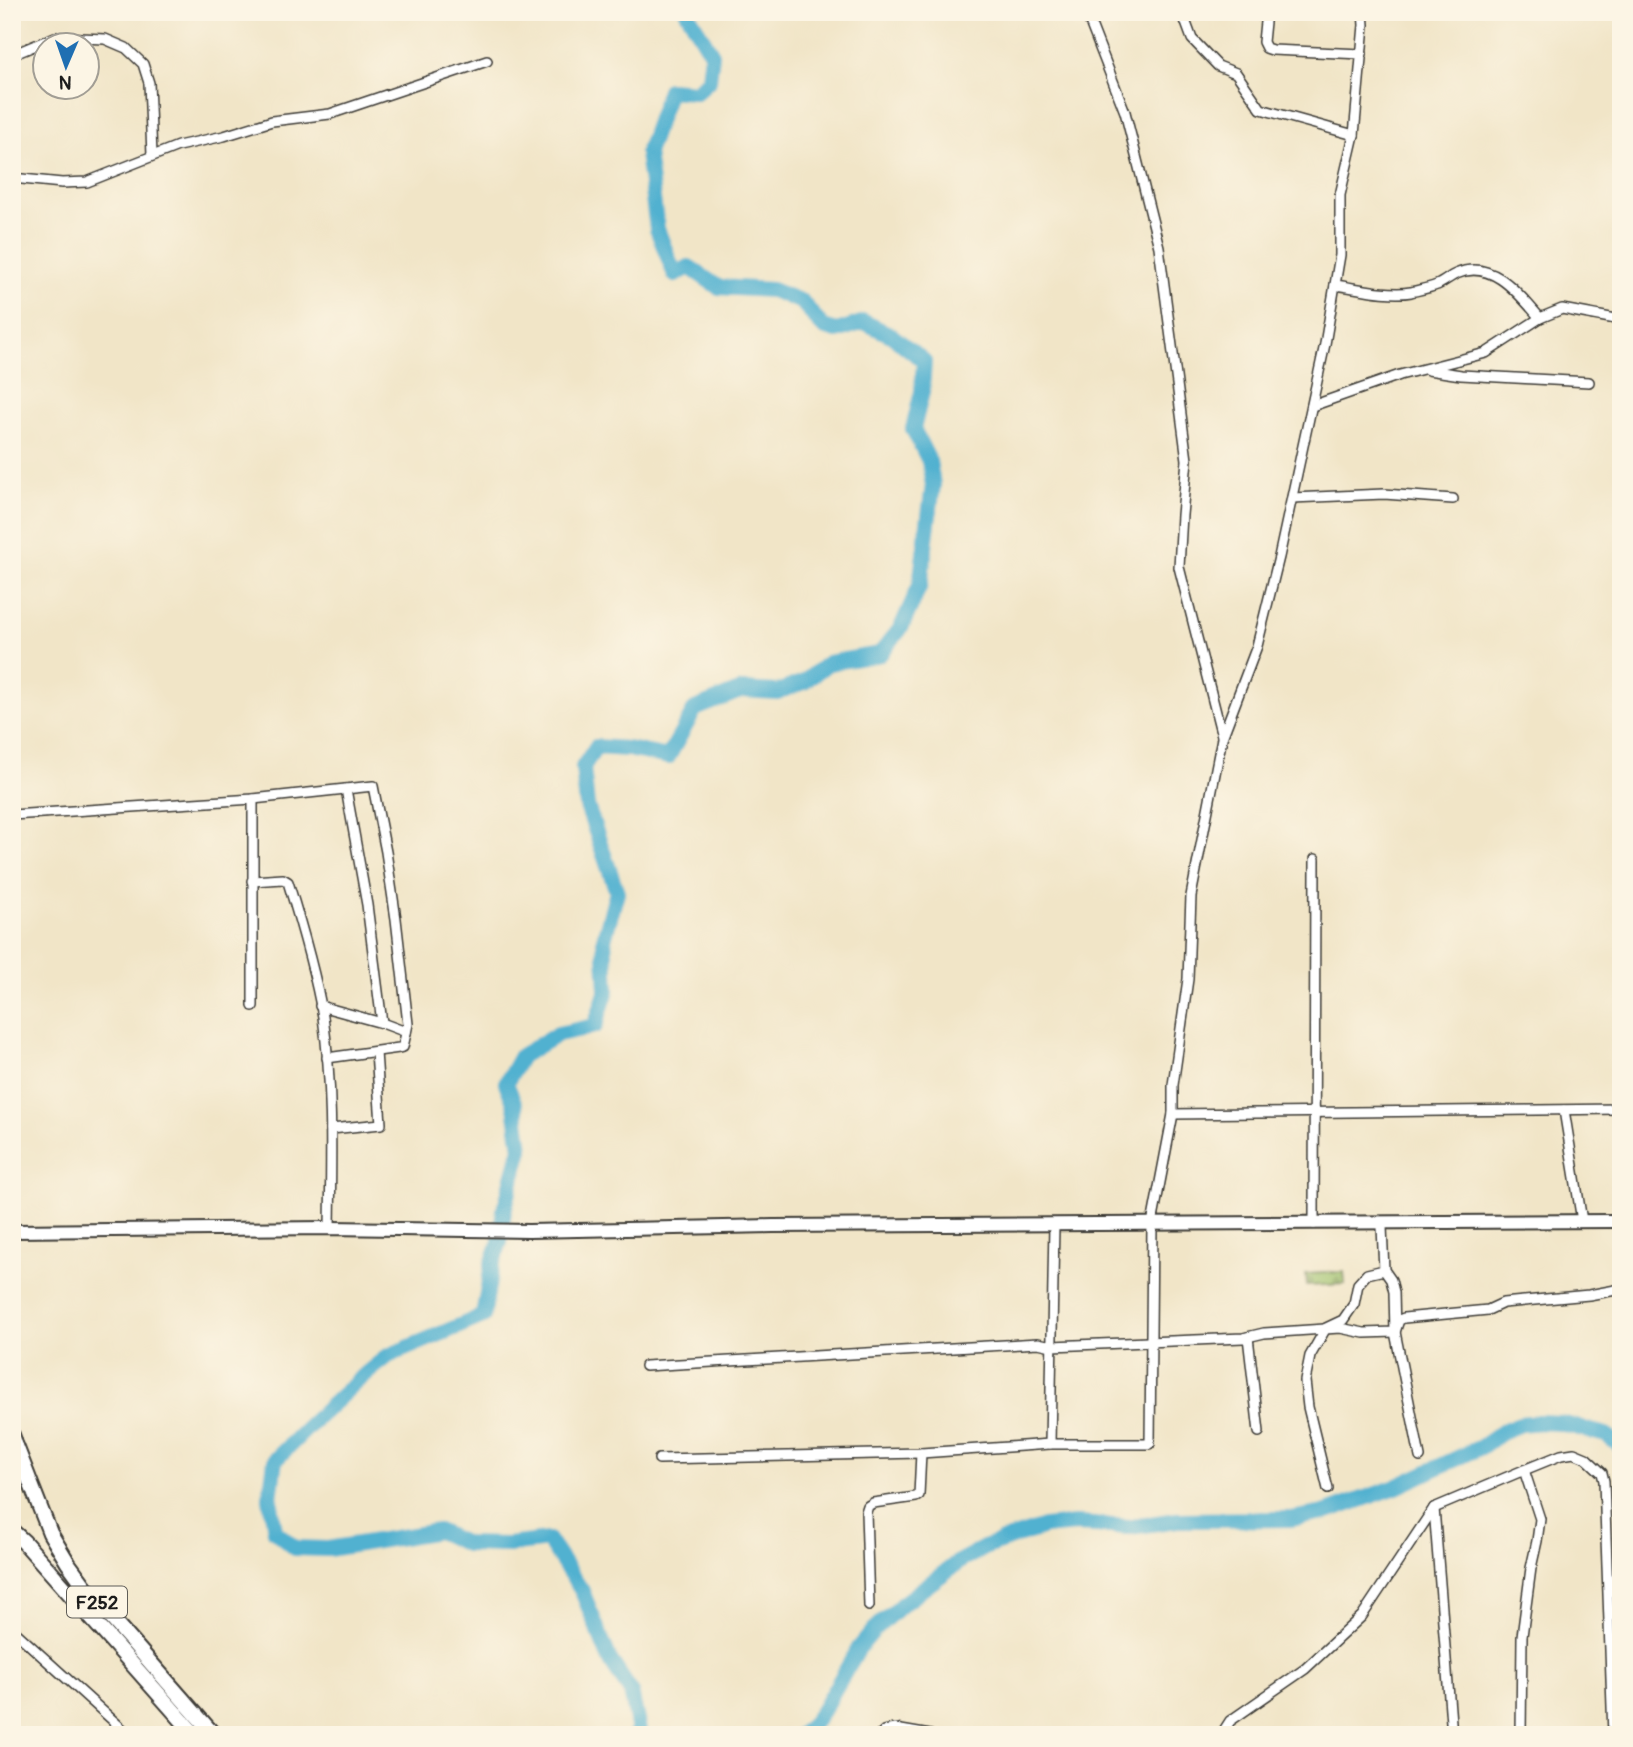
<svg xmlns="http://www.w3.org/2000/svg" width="1633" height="1747" font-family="Pangolin,sans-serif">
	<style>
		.cemetery { fill: url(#cemetery-stones); stroke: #5e6e43; stroke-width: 2 }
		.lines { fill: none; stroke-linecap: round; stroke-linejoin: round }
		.river { stroke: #51b1d0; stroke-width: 16 }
		.street-casing { stroke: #3c3a36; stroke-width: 12 }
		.secondary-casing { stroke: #3c3a36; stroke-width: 16 }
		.primary-casing { stroke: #3c3a36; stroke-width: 18 }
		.street { stroke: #fff; stroke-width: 9 }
		.secondary { stroke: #fff; stroke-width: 12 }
		.primary { stroke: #fff; stroke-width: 14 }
		.labels { text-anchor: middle; stroke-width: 5; stroke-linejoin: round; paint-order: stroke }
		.shield { fill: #fcf5e5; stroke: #5f5d58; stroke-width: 2 }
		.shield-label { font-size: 19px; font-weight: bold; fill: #1c1c1c }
	</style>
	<defs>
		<pattern id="cemetery-stones" width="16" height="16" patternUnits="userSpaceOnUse" patternTransform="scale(1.75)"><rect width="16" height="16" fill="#9fc16a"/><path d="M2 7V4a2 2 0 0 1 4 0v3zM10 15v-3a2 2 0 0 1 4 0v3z" fill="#88a55b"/></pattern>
	</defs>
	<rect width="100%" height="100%" fill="#fcf5e5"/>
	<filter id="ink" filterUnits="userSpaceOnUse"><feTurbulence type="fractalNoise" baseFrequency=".0143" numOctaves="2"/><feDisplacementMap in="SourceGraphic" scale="14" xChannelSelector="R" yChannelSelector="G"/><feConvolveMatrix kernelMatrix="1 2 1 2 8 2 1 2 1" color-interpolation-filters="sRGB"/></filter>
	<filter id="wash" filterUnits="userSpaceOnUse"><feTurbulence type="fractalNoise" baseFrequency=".00686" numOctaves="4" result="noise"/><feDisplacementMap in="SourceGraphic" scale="28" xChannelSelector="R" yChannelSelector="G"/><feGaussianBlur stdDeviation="1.57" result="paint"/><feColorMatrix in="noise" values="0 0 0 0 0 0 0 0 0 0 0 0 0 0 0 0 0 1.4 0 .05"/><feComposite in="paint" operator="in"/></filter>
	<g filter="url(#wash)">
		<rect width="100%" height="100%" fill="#f1e5c7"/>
		<path class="cemetery" d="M 1344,1272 L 1345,1284 L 1307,1286 L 1306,1274 Z"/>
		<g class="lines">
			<g class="river">
				<path d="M 635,1735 L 639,1730 L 631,1692 L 610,1660 L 582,1591 L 548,1540 L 508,1545 L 466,1544 L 438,1531 L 328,1549 L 295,1548 L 275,1531 L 270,1498 L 275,1460 L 312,1423 L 357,1381 L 388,1356 L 483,1316 L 492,1264 L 500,1242 L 504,1210 L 521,1149 L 515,1105 L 506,1083 L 521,1056 L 558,1034 L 595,1026 L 607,990 L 604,939 L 617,892 L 587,806 L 583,767 L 596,747 L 628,749 L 668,757 L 695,709 L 742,690 L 777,692 L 804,682 L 828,663 L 880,654 L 901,628 L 920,585 L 933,485 L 929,461 L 913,429 L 922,392 L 924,361 L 891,335 L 864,322 L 837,331 L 823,327 L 802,302 L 772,290 L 718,287 L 689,267 L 675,275 L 657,229 L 647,153 L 669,90 L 696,92 L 709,80 L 712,54 L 687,12"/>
				<path d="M 800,1735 L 810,1727 L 822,1711 L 859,1648 L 874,1630 L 901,1605 L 960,1561 L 986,1547 L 1014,1537 L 1044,1527 L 1076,1524 L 1130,1527 L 1177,1520 L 1291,1519 L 1324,1513 L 1396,1487 L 1481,1447 L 1505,1430 L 1520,1424 L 1540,1422 L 1560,1423 L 1606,1435 L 1621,1446"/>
			</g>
		</g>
	</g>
	<g filter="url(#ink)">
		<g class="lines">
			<g class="street-casing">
				<g id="street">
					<path d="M 1086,12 L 1125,112 L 1159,247 L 1187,460 L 1182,515 L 1179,567 L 1222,736"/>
					<path d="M 1182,12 L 1192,39 L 1218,66 L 1236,73 L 1261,109 L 1354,135"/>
					<path d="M 1266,12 L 1263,42 L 1266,48 L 1272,50 L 1362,54"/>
					<path d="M 12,55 L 55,37 L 105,39 L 126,48 L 143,64 L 149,83 L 152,155"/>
					<path d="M 12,178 L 62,183 L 87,182 L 178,146 L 224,136 L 272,121 L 330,114 L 487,61"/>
					<path d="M 1335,285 C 1357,288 1389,296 1411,292 C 1419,290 1429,288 1437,285 C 1444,282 1449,277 1456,274 C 1492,258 1519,294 1540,318"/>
					<path d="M 1428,370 L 1461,375 L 1589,382"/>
					<path d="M 1312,406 L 1400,375 L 1486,353 L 1540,318 L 1562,309 L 1621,320"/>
					<path d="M 1292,498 L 1384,494 L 1453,499"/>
					<path d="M 346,789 L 367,905 L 382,1023"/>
					<path d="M 253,799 L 253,1006"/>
					<path d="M 12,815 L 253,799 L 373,786 L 386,852 L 396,919 L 408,1024 L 403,1047 L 399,1048 L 327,1058"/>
					<path d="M 252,881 L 283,879 L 288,882 C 302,927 315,971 323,1017 C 333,1087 331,1158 330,1228"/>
					<path d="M 320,1006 L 382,1023 L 406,1032"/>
					<path d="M 1564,1110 L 1582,1221"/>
					<path d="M 1173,1114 L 1621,1109"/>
					<path d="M 331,1129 L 381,1124 L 376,1052"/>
					<path d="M 1314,1224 L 1315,859"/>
					<path d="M 1382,1227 L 1384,1270 L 1391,1280 L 1394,1292 L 1395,1332 L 1420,1457"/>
					<path d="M 1248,1337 L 1259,1432"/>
					<path d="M 645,1366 L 1038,1343 L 1052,1346 L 1243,1338 L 1264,1333 L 1340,1328 L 1364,1333 L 1395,1332 L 1399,1320 L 1404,1318 L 1488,1310 L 1503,1303 L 1589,1295 L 1621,1289"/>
					<path d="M 1050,1444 L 1054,1225"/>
					<path d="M 659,1459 L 921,1453 L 1050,1444 L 1150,1444 L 1152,1224 L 1173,1114 L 1173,1085 L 1188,979 L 1191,896 L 1222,738 L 1257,646 L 1279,557 L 1325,344 L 1340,255 L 1340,195 L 1354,135 L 1364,25 L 1363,12"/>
					<path d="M 1328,1489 L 1308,1407 L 1305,1381 L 1310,1356 L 1326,1328 L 1343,1320 L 1354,1304 L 1358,1284 L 1367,1274 L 1384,1270"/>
					<path d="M 1434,1508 L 1452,1735"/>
					<path d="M 869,1606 L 866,1512 L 868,1506 L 873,1503 L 916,1497 L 919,1495 L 921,1453"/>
					<path d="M 12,1629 L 129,1735"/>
					<path d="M 880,1735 L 884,1731 L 895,1729 L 930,1735"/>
					<path d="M 1221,1735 L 1230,1721 L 1305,1669 L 1362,1616 L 1434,1508 L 1524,1470 L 1561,1455 L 1574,1453 L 1586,1458 L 1602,1473 L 1604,1481 L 1613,1735"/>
					<path d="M 1521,1735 L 1522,1636 L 1531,1568 L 1537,1541 L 1540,1519 L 1524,1470"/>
				</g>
			</g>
			<g class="secondary-casing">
				<path id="secondary" d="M 12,1231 L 330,1228 L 529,1231 L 773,1226 L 1621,1221"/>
			</g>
			<g class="primary-casing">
				<g id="primary">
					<path d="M 12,1435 C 17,1447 18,1460 12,1472"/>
					<path d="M 16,1446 L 50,1533 L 68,1563 L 92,1596 L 214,1735"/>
					<path d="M 12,1531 L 24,1542 L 195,1735"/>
				</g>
			</g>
			<use href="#street" class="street"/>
			<use href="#secondary" class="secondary"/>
			<use href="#primary" class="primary"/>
		</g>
	</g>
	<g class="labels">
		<rect class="shield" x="67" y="1586.5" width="60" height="31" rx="5"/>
		<g class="shield-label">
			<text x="97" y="1609">F252</text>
		</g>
	</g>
	<rect width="1633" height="1747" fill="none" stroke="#fcf5e5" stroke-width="42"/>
	<g transform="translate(66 66) rotate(182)"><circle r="33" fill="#fcf5e5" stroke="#a29e95" stroke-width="2"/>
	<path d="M0-5L12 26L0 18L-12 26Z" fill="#1f6fb2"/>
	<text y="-10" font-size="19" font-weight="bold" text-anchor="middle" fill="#1c1c1c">N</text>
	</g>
</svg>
